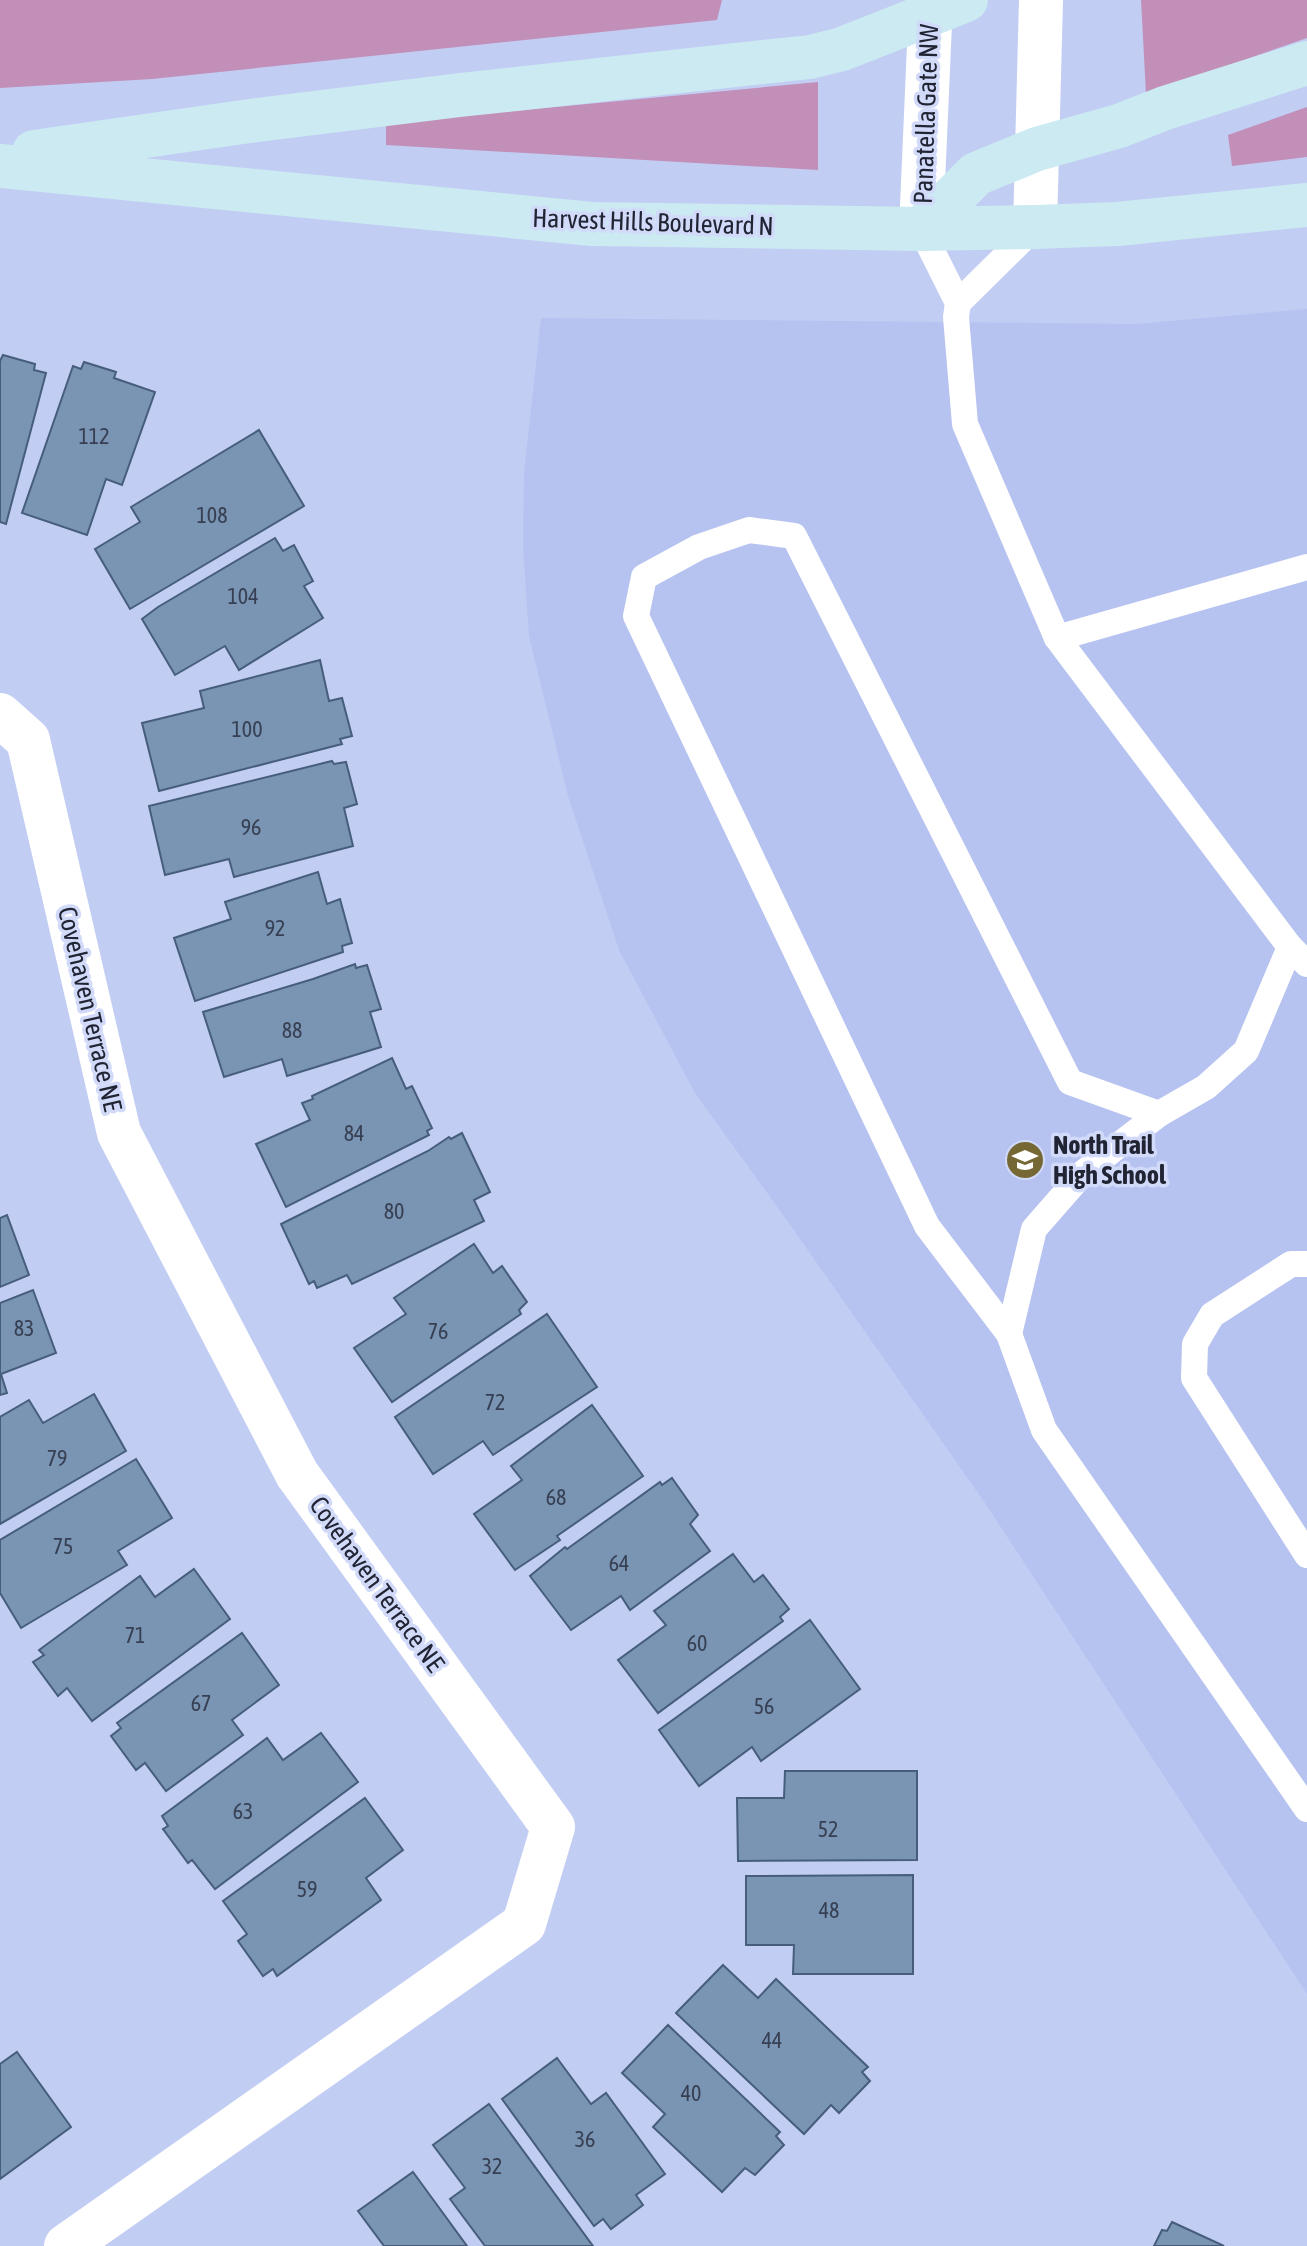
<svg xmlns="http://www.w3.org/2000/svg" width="1307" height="2246" font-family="'Asap Condensed',sans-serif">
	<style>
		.built { fill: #b6c2f0 }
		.green { fill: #c28fb8 }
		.building { fill: #7a94b4; stroke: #465e7c; stroke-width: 2 }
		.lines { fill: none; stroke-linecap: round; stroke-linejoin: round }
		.service { stroke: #fff; stroke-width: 26 }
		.minor { stroke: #fff; stroke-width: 44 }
		.secondary { stroke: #cbeaf1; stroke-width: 44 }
		.labels { text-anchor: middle; stroke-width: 7; stroke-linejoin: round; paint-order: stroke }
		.number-label { font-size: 22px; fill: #374053 }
		.street-label { font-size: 26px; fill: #212433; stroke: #d2dafa }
		.poi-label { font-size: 26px; font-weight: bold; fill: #212433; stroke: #d2dafa; text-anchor: start }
	</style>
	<rect width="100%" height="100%" fill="#c2cdf4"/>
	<path class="built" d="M 1307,309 L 1307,1994 L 985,1503 L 791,1226 L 695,1093 L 619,950 L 568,796 L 529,636 L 523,548 L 524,473 L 541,318 L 1137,324 Z"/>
	<g class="green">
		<path d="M 0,0 L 722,0 L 717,20 L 152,79 L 0,88 Z"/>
		<path d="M 1141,0 L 1307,0 L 1307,38 L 1146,94 Z"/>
		<path d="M 818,82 L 818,170 L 386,145 L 386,123 Z"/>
		<path d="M 1307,107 L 1307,157 L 1232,166 L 1228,135 Z"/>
	</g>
	<g class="building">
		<path d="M 3,355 L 35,364 L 34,370 L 46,373 L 6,524 L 0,522 L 0,361 Z"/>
		<path d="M 84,362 L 116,372 L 114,378 L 155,392 L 122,485 L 106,479 L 87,535 L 22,513 L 73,366 L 81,369 Z"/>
		<path d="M 259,430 L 304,506 L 130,609 L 95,549 L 140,522 L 131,507 Z"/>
		<path d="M 275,538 L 283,551 L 294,545 L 313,581 L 304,586 L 323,618 L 239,670 L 225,646 L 175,675 L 142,619 L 158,607 Z"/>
		<path d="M 320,660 L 329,701 L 342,698 L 352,736 L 340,739 L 342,744 L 159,791 L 142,723 L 204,708 L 200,691 Z"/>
		<path d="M 332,761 L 334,764 L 346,762 L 357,804 L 344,808 L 353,846 L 234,877 L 229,859 L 165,875 L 149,806 Z"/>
		<path d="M 318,872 L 327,904 L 340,899 L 352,943 L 342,946 L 343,952 L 195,1001 L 174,938 L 231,919 L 225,902 Z"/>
		<path d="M 355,964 L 356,968 L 367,965 L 381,1009 L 370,1012 L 381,1047 L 287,1076 L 282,1059 L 224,1077 L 203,1012 L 313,979 Z"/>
		<path d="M 392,1058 L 406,1089 L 412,1086 L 432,1128 L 427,1131 L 429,1135 L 286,1207 L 256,1144 L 310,1120 L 302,1103 L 313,1099 L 312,1096 Z"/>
		<path d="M 462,1133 L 490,1192 L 474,1200 L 484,1221 L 352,1284 L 347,1275 L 317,1288 L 314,1281 L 309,1284 L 281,1224 L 428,1151 L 449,1137 L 451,1139 Z"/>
		<path d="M 7,1215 L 29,1275 L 0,1287 L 0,1218 Z"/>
		<path d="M 474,1244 L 493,1273 L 502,1266 L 527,1302 L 519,1310 L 521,1314 L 392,1402 L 354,1348 L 406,1314 L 394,1298 Z"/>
		<path d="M 33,1290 L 56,1353 L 1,1374 L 7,1393 L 0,1395 L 0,1303 Z"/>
		<path d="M 547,1314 L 597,1387 L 493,1455 L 483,1441 L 433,1474 L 395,1417 Z"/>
		<path d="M 94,1394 L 126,1451 L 0,1524 L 0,1417 L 29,1400 L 43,1423 Z"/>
		<path d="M 592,1405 L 643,1476 L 557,1536 L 560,1540 L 515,1570 L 474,1514 L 522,1480 L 511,1466 Z"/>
		<path d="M 136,1459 L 172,1518 L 118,1551 L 127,1565 L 21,1628 L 0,1593 L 0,1540 Z"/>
		<path d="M 672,1478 L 698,1515 L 690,1524 L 710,1551 L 630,1610 L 621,1596 L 571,1630 L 530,1576 L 565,1547 L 567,1549 L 660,1482 L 662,1485 Z"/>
		<path d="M 733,1554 L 754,1582 L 763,1575 L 789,1609 L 780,1617 L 783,1621 L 658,1713 L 618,1660 L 666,1625 L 654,1611 Z"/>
		<path d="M 194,1569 L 230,1619 L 92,1721 L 67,1688 L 58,1696 L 33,1662 L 44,1655 L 39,1650 L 140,1576 L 155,1597 Z"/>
		<path d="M 810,1620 L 860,1689 L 761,1761 L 752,1747 L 699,1786 L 659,1730 Z"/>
		<path d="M 242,1633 L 279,1685 L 232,1720 L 243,1735 L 166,1791 L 145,1763 L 136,1770 L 111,1736 L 121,1728 L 117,1723 Z"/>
		<path d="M 321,1733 L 358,1782 L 215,1889 L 192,1860 L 188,1863 L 163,1829 L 168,1826 L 162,1816 L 267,1738 L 283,1760 Z"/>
		<path d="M 785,1771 L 917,1771 L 917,1860 L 738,1861 L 737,1798 L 784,1798 Z"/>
		<path d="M 365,1798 L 403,1850 L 366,1878 L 381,1900 L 277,1976 L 273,1969 L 263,1976 L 238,1941 L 247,1934 L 223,1901 Z"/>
		<path d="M 913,1875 L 913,1974 L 793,1974 L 794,1945 L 746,1945 L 746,1876 Z"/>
		<path d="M 723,1965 L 758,1998 L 776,1979 L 868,2067 L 862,2072 L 870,2081 L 839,2113 L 831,2105 L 804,2134 L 676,2013 Z"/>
		<path d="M 668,2025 L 780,2132 L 776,2136 L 784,2145 L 755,2175 L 745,2168 L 722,2192 L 653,2127 L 665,2114 L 622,2073 Z"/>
		<path d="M 17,2052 L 71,2127 L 0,2179 L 0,2064 Z"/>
		<path d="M 557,2058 L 591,2104 L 606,2093 L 665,2174 L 636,2195 L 643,2205 L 611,2229 L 603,2219 L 594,2226 L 502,2099 Z"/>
		<path d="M 489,2104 L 593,2246 L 485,2246 L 450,2199 L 465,2188 L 433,2145 Z"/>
		<path d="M 413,2172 L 467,2246 L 384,2246 L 358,2211 Z"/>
		<path d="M 1172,2222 L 1224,2246 L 1154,2246 L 1162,2230 L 1167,2231 Z"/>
	</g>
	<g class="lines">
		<g class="service">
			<path d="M 921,229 L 958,303 L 956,317 L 965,424 L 1057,638 L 1290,947 L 1307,964"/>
			<path d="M 958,303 L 1035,227"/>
			<path d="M 1057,638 L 1307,567"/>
			<path d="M 1159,1114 L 1070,1082 L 794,536 L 749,530 L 699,547 L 644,577 L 636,616 L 927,1226 L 1009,1334 L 1044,1430 L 1307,1809"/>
			<path d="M 1307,1264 L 1291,1264 L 1212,1315 L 1195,1344 L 1194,1378 L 1307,1555"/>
			<path d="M 1009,1334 L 1034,1229 L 1083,1173 L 1159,1114 L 1206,1087 L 1246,1051 L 1290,947"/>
		</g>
		<g class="minor">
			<path d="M 1035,227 L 1041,0"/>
			<path d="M 921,229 L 931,0"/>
			<path d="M 0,715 L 28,740 L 119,1133 L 297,1474 L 553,1827 L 524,1924 L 66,2246"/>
		</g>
		<g class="secondary">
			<path d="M 34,152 L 257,120 L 460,95 L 810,57 L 842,49 L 966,0"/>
			<path d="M 0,166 L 592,224 L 921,229 L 1035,227 L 1117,224 L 1307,205"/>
			<path d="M 921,229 L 976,174 L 1037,149 L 1119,126 L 1165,108 L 1307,63"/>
		</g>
	</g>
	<defs>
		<g id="school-disc" transform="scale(2)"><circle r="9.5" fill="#766835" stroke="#d2dafa"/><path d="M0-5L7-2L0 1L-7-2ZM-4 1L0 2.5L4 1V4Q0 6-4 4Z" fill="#fff"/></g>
	</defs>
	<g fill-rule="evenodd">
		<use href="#school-disc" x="1025" y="1160"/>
	</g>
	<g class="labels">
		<g class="number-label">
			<text x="94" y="444">112</text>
			<text x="212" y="523">108</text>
			<text x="243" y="604">104</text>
			<text x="247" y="737">100</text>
			<text x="251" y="835">96</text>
			<text x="275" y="936">92</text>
			<text x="292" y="1038">88</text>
			<text x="354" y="1141">84</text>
			<text x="394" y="1219">80</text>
			<text x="24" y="1336">83</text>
			<text x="438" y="1339">76</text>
			<text x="495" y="1410">72</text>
			<text x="57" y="1466">79</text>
			<text x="556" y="1505">68</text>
			<text x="63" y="1554">75</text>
			<text x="619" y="1571">64</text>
			<text x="135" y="1643">71</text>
			<text x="697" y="1651">60</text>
			<text x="201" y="1711">67</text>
			<text x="764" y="1714">56</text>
			<text x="243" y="1819">63</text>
			<text x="828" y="1837">52</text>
			<text x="307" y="1897">59</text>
			<text x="829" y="1918">48</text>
			<text x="772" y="2048">44</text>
			<text x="691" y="2101">40</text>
			<text x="585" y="2147">36</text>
			<text x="492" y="2174">32</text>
		</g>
		<g class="street-label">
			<text transform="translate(926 114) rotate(-88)" y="9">Panatella Gate NW</text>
			<text transform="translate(653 222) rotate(2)" y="9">Harvest Hills Boulevard N</text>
			<text transform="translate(90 1009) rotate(77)" y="9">Covehaven Terrace NE</text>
			<text transform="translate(377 1584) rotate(54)" y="9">Covehaven Terrace NE</text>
		</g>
		<g class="poi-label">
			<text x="1053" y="1154">North Trail<tspan x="1053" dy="30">High School</tspan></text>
		</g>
	</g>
</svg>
